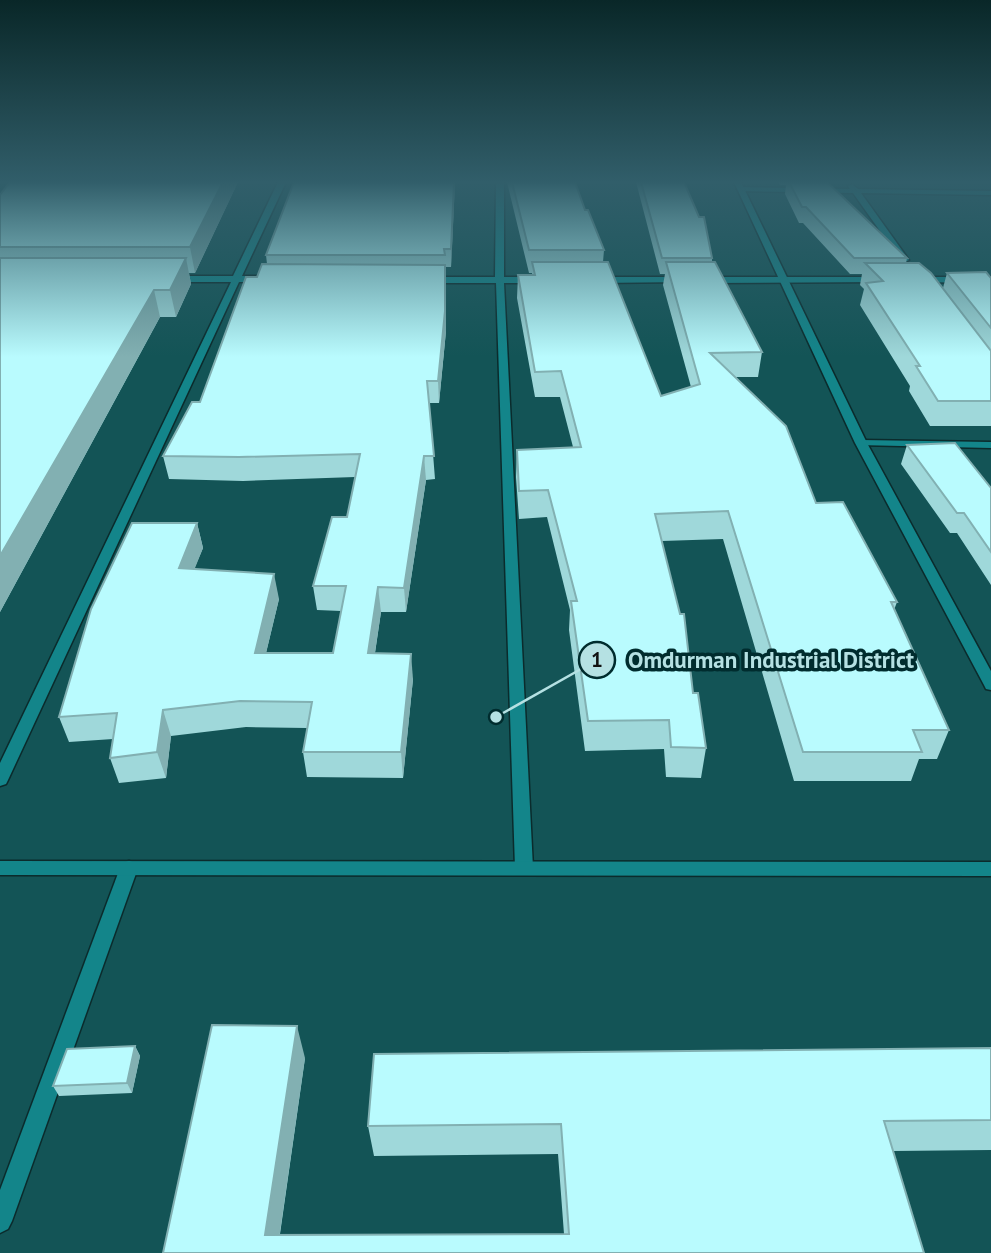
<svg xmlns="http://www.w3.org/2000/svg" width="991" height="1253" font-family="'PT Sans',sans-serif">
	<style>
		.built { fill: #135456 }
		.lines { fill: none; stroke-linecap: round; stroke-linejoin: round }
		.service-casing { stroke: #0b2b2c; stroke-width: 3 }
		.tertiary-casing { stroke: #0b2b2c; stroke-width: 3 }
		.service { fill: #13858a; fill-rule: evenodd }
		.tertiary { fill: #13858a; fill-rule: evenodd }
		.wall { fill: #9fd8da }
		.shaded-wall { fill: #82b0b2 }
		.building { fill: #b9fbfe; stroke: #82b0b2; stroke-width: 2 }
		.leader { fill: none; stroke: #b5e1e3; stroke-width: 2.5 }
		.callout-dot { fill: #b5e1e3; stroke: #002c2e; stroke-width: 2.5 }
		.mark-label { font-size: 21px; text-anchor: middle; font-weight: bold; fill: #111 }
		.callout-label { font-size: 23px; text-anchor: middle; font-weight: bold; fill: #b5e1e3; stroke: #002c2e; stroke-width: 7; stroke-linejoin: round; paint-order: stroke }
	</style>
	<rect width="100%" height="100%" fill="#104749"/>
	<rect class="built" x="0" y="182" width="991" height="1071"/>
	<g class="lines">
		<g class="service-casing">
			<g id="service">
				<path d="M 278,182 L 286,182 L 242,276 L 262,276 L 266,279 L 262,282 L 239,282 L 8,780 L 6,784 L 0,786 L 0,763 L 231,282 L 173,282 L 169,279 L 173,276 L 233,276 Z"/>
				<path d="M 496,182 L 504,182 L 504,277 L 535,277 L 539,280 L 535,283 L 504,283 L 533,868 L 530,873 L 524,875 L 518,873 L 515,868 L 496,283 L 429,283 L 425,280 L 429,277 L 495,277 Z"/>
				<path d="M 852,184 L 858,189 L 991,191 L 991,195 L 861,193 L 909,260 L 905,262 L 902,262 L 853,193 L 741,191 L 737,189 L 741,187 L 850,189 L 848,186 Z"/>
				<path d="M 682,277 L 685,278 L 685,282 L 597,283 L 593,280 L 597,277 Z"/>
				<path d="M 878,277 L 881,278 L 881,282 L 709,283 L 705,280 L 709,277 Z"/>
				<path d="M 919,277 L 991,277 L 991,283 L 916,282 L 915,280 Z"/>
				<path d="M 861,440 L 991,442 L 991,448 L 857,445 L 857,441 Z"/>
				<path d="M 129,861 L 135,863 L 138,868 L 12,1221 L 8,1229 L 0,1233 L 0,1190 L 120,868 L 123,863 Z"/>
			</g>
		</g>
		<g class="tertiary-casing">
			<g id="tertiary">
				<path d="M 734,182 L 741,182 L 867,443 L 991,671 L 991,690 L 986,689 L 984,685 L 855,443 Z"/>
				<path d="M 0,861 L 991,862 L 991,876 L 0,875 Z"/>
			</g>
		</g>
		<use href="#service" class="service"/>
		<use href="#tertiary" class="tertiary"/>
	</g>
	<g class="wall">
		<path d="M 10,182 L 238,182 L 195,273 L 189,273 L 191,284 L 176,317 L 160,317 L 0,612 L 0,195 Z"/>
		<path d="M 455,182 L 451,267 L 445,267 L 446,331 L 439,403 L 429,403 L 435,479 L 426,480 L 406,612 L 381,612 L 375,653 L 413,679 L 403,778 L 307,777 L 303,752 L 307,728 L 246,727 L 171,736 L 166,778 L 119,783 L 110,758 L 113,739 L 69,742 L 59,717 L 197,523 L 203,548 L 194,569 L 279,599 L 266,653 L 333,653 L 341,611 L 317,610 L 313,586 L 347,517 L 355,477 L 243,481 L 169,479 L 163,456 L 200,402 L 257,277 L 267,264 L 266,255 Z"/>
		<path d="M 507,182 L 575,182 L 585,210 L 604,250 L 603,262 L 661,396 L 691,387 L 663,285 L 665,274 L 660,274 L 636,182 L 684,182 L 712,258 L 712,262 L 762,352 L 758,377 L 736,377 L 816,503 L 897,602 L 894,610 L 949,730 L 937,759 L 919,759 L 911,781 L 794,781 L 723,539 L 662,541 L 693,693 L 706,748 L 701,778 L 666,777 L 664,749 L 585,751 L 569,630 L 570,610 L 547,517 L 519,519 L 516,477 L 517,450 L 573,447 L 560,397 L 535,397 L 517,298 L 518,275 L 532,275 L 532,273 L 529,273 Z"/>
		<path d="M 778,182 L 827,182 L 907,258 L 906,263 L 943,288 L 947,273 L 991,278 L 991,426 L 930,426 L 909,391 L 910,386 L 860,305 L 864,289 L 860,285 L 862,274 L 850,274 L 803,223 L 799,223 L 785,194 L 786,185 L 780,185 Z"/>
		<path d="M 907,445 L 991,488 L 991,585 L 957,533 L 950,533 L 901,464 Z"/>
		<path d="M 135,1046 L 140,1056 L 132,1093 L 59,1096 L 53,1086 Z"/>
		<path d="M 991,1048 L 991,1150 L 893,1151 L 924,1253 L 163,1253 L 305,1058 L 280,1234 L 564,1234 L 558,1154 L 374,1156 L 368,1126 Z"/>
	</g>
	<g class="shaded-wall">
		<path d="M 223,182 L 238,182 L 195,273 L 190,247 Z"/>
		<path d="M 454,182 L 455,182 L 451,267 L 451,249 Z"/>
		<path d="M 186,258 L 191,284 L 176,317 L 170,290 Z"/>
		<path d="M 445,265 L 446,331 L 439,403 L 438,381 Z"/>
		<path d="M 154,290 L 160,317 L 0,612 L 0,556 Z"/>
		<path d="M 424,456 L 426,480 L 406,612 L 404,588 Z"/>
		<path d="M 197,523 L 203,548 L 185,593 L 179,568 Z"/>
		<path d="M 274,574 L 279,599 L 260,678 L 255,653 Z"/>
		<path d="M 378,587 L 381,612 L 371,679 L 368,653 Z"/>
		<path d="M 411,654 L 413,679 L 403,778 L 401,752 Z"/>
		<path d="M 163,710 L 171,736 L 166,778 L 157,752 Z"/>
		<path d="M 297,1026 L 305,1058 L 277,1253 L 265,1235 Z"/>
		<path d="M 135,1046 L 140,1056 L 132,1093 L 127,1083 Z"/>
	</g>
	<g class="building">
		<path d="M 10,182 L 223,182 L 190,247 L 0,247 L 0,195 Z"/>
		<path d="M 294,182 L 454,182 L 451,249 L 444,249 L 445,255 L 266,255 Z"/>
		<path d="M 512,182 L 575,182 L 585,210 L 588,210 L 604,250 L 529,250 Z"/>
		<path d="M 641,182 L 684,182 L 699,217 L 704,217 L 712,258 L 662,258 Z"/>
		<path d="M 789,182 L 827,182 L 907,258 L 854,258 L 806,207 L 802,207 Z"/>
		<path d="M 0,258 L 186,258 L 170,290 L 154,290 L 0,556 Z"/>
		<path d="M 532,262 L 608,262 L 661,396 L 700,384 L 666,262 L 715,262 L 762,352 L 710,353 L 786,426 L 816,503 L 843,502 L 897,602 L 891,602 L 949,730 L 913,730 L 922,752 L 803,752 L 728,511 L 655,514 L 680,614 L 684,614 L 693,693 L 698,693 L 706,748 L 671,747 L 669,720 L 588,721 L 571,601 L 577,601 L 548,490 L 519,491 L 517,450 L 581,447 L 561,371 L 535,372 L 518,275 L 535,275 Z"/>
		<path d="M 865,263 L 919,263 L 931,273 L 991,351 L 991,401 L 938,401 L 916,366 L 920,366 L 866,283 L 883,281 Z"/>
		<path d="M 262,264 L 445,265 L 445,311 L 438,381 L 427,381 L 434,456 L 424,456 L 404,588 L 378,587 L 368,653 L 411,654 L 401,752 L 303,752 L 312,702 L 240,701 L 163,710 L 157,752 L 110,758 L 117,713 L 59,717 L 91,609 L 132,523 L 197,523 L 179,568 L 274,574 L 255,653 L 333,653 L 346,586 L 313,586 L 332,517 L 347,517 L 360,454 L 239,457 L 163,456 L 192,402 L 200,402 L 246,277 L 257,277 Z"/>
		<path d="M 986,272 L 991,278 L 991,328 L 947,273 Z"/>
		<path d="M 955,443 L 991,488 L 991,552 L 964,513 L 957,513 L 907,445 Z"/>
		<path d="M 212,1025 L 297,1026 L 265,1235 L 569,1234 L 561,1124 L 368,1126 L 374,1054 L 991,1048 L 991,1120 L 884,1121 L 924,1253 L 163,1253 Z"/>
		<path d="M 135,1046 L 127,1083 L 53,1086 L 67,1049 Z"/>
	</g>
	<linearGradient id="sky" x2="0" y2="1"><stop stop-color="#092728"/><stop offset="0.51" stop-color="#315e6a"/><stop offset="1" stop-color="#315e6a" stop-opacity="0"/></linearGradient>
	<rect width="991" height="357" fill="url(#sky)"/>
	<path class="leader" d="M496 717L597 660"/>
	<g class="callout-dot">
		<circle cx="496" cy="717" r="7"/>
		<circle cx="597" cy="660" r="18"/>
	</g>
	<g class="mark-label">
		<text x="597" y="667">1</text>
	</g>
	<g class="callout-label">
		<text x="771" y="668">Omdurman Industrial District</text>
	</g>
</svg>
